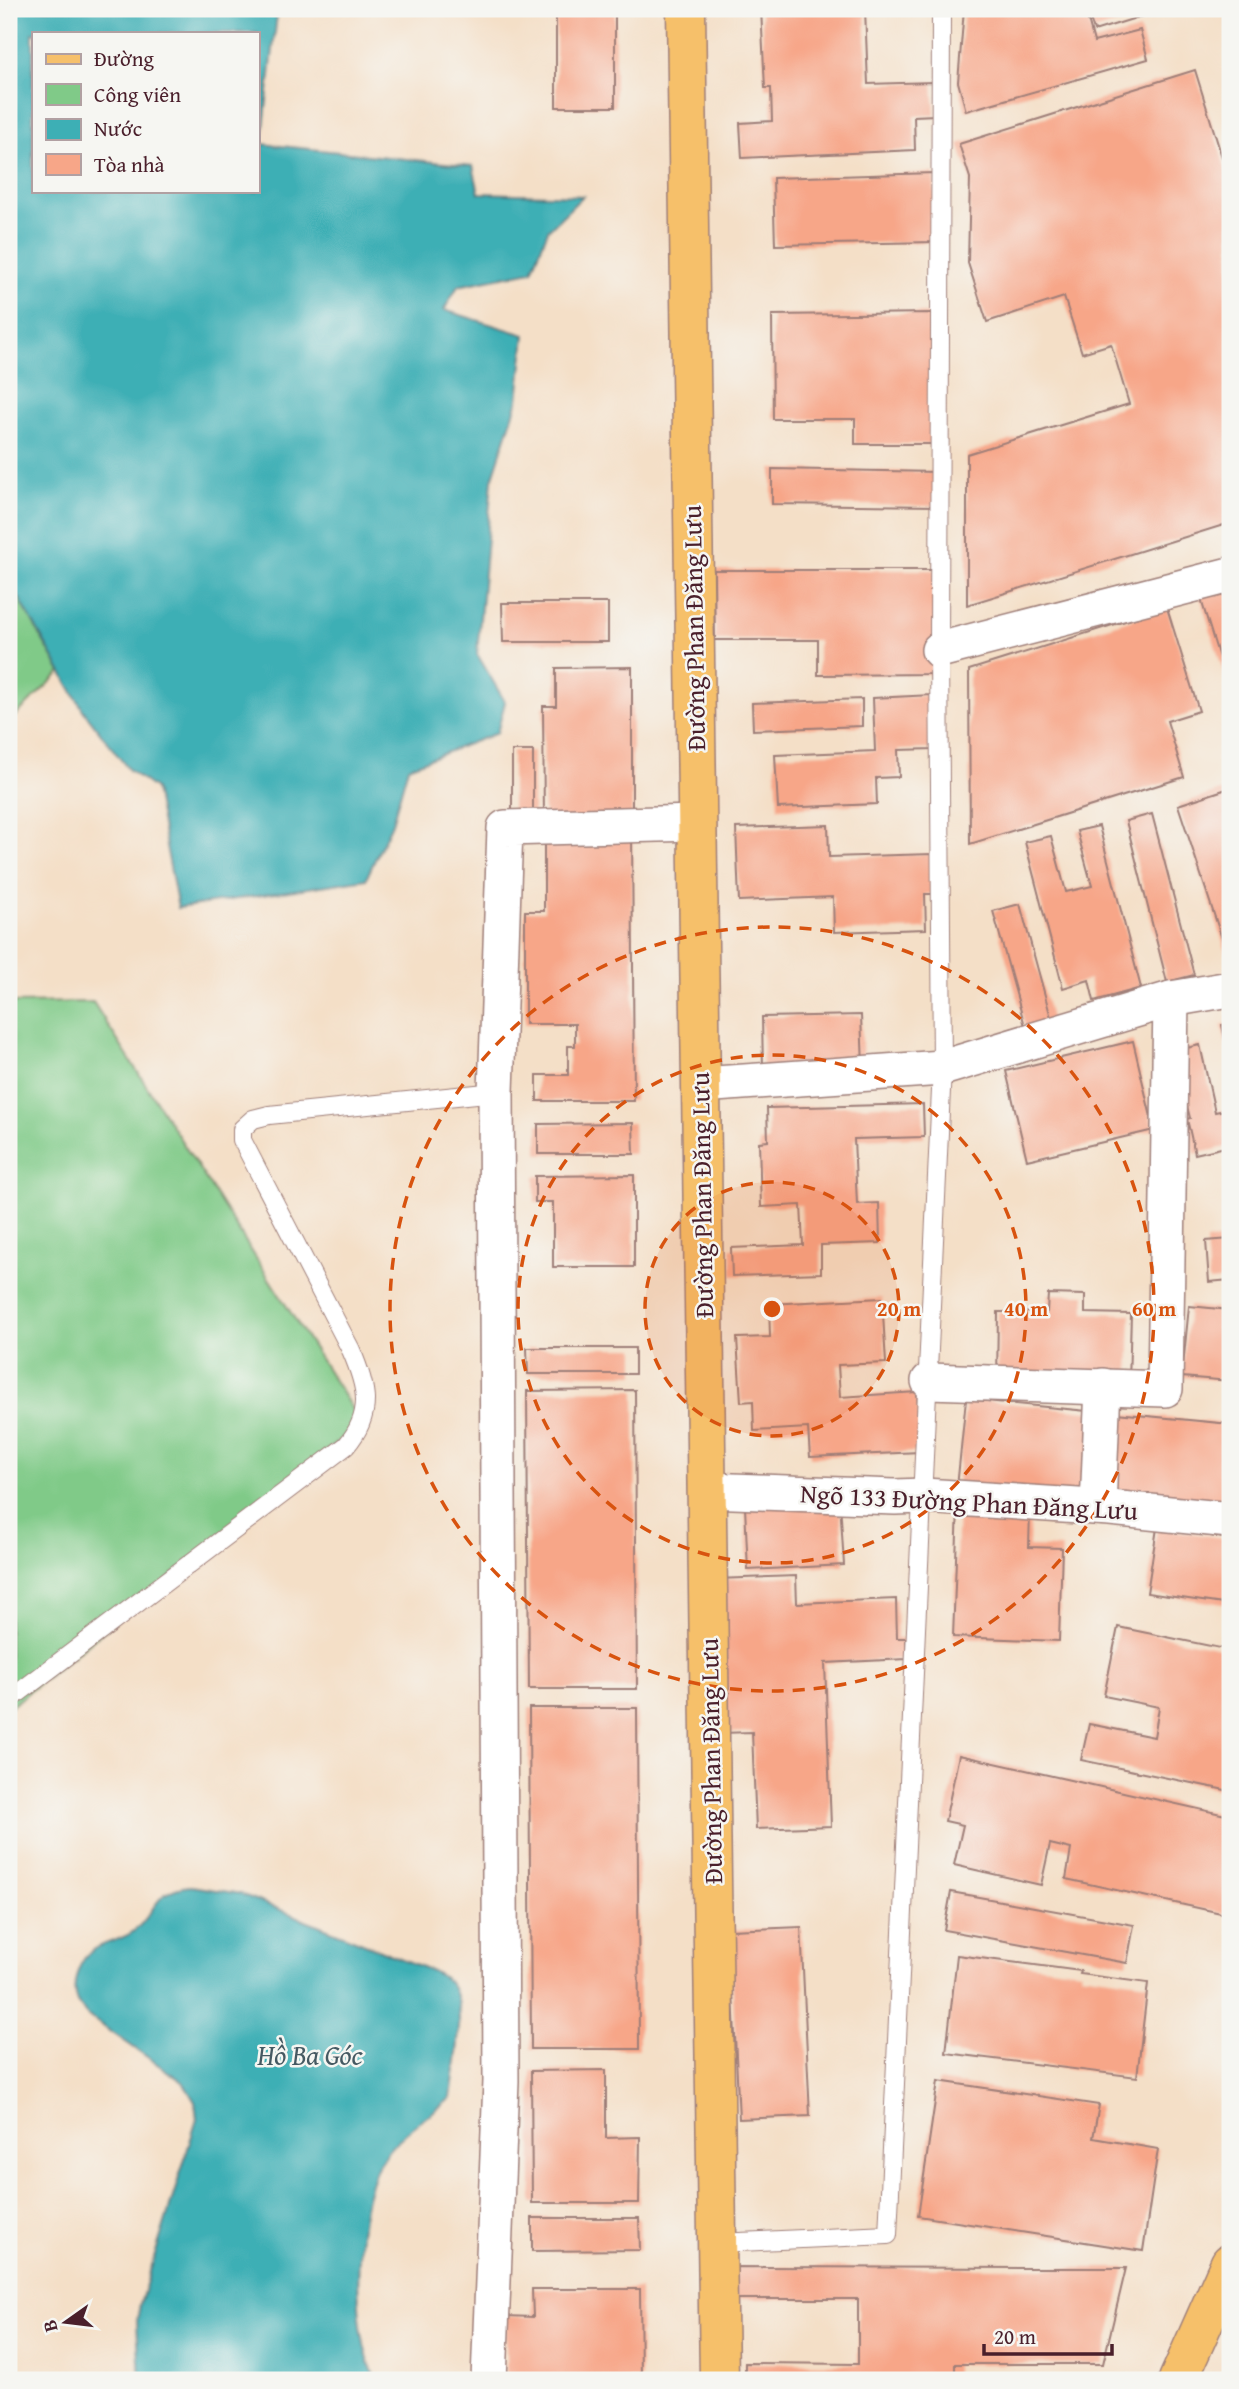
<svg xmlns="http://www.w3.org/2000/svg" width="1239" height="2389" font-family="'Gentium Book Plus',serif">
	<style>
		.green { fill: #80ca88; stroke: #65745a; stroke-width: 2 }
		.water { fill: #3dafb5; stroke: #446770; stroke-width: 2; fill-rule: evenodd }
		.building { fill: #f7a688 }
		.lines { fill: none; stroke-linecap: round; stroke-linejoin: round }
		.lane-casing { stroke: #9f7f79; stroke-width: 20 }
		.street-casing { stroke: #9f7f79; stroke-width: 38 }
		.primary-casing { stroke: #9f7f79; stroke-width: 41 }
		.highway-casing { stroke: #9f7f79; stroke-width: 41 }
		.lane { stroke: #fff; stroke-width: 18 }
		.street { stroke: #fff; stroke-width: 35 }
		.primary { stroke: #f6c06b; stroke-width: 38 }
		.highway { stroke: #f6c06b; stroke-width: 38 }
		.ring { fill: none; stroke: #d8530f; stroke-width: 3.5; stroke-dasharray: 12 9 }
		.labels { text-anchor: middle; stroke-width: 5; stroke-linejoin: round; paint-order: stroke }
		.street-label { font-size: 26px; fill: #4a1f2b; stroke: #f6f6f2 }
		.water-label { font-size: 28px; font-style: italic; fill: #455962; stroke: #f6f6f2 }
		.centre { fill: #d8530f; stroke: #f6f6f2; stroke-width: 3.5 }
		.ring-label { font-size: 21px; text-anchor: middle; font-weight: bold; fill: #d8530f; stroke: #f6f6f2; stroke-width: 5; stroke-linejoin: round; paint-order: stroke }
	</style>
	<rect width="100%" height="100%" fill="#f6f6f2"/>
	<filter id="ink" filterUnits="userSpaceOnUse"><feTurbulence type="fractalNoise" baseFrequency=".0143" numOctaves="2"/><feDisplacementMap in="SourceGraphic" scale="14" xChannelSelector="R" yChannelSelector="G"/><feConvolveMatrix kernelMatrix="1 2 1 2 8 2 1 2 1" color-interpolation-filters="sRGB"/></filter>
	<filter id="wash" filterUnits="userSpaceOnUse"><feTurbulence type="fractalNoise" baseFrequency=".00686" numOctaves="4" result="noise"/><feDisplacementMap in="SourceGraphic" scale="28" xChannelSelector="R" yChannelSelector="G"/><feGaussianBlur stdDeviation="1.57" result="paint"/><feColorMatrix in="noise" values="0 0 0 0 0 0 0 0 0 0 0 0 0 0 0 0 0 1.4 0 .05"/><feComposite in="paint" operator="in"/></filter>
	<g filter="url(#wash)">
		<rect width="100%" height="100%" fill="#f4dfc7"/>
		<g class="green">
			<path d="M 9,580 L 61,672 L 9,722 Z"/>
			<path d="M 93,1002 L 361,1423 L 9,1708 L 9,1003 Z"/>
		</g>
		<g class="water">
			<path d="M 9,9 L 304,9 L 277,15 L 262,144 L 473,166 L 479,193 L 583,196 L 548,230 L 532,271 L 458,286 L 444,310 L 525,335 L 518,400 L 492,480 L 477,654 L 505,702 L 497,733 L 408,767 L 392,823 L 366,879 L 178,908 L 155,789 L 129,770 L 83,710 L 9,580 ZM 33,33 L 257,33 L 257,191 L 33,191 Z"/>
			<path d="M 191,1886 L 241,1894 L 432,1971 C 438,1974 445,1978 450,1984 C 468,2006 454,2070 451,2098 C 432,2113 394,2139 382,2159 C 356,2202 354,2295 364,2344 C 366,2356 372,2368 375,2380 L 140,2380 L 137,2321 L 140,2304 L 197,2119 L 195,2102 L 183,2082 L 87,2015 C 84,2011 79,2006 77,2002 C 70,1985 79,1958 95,1949 C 107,1941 123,1940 134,1931 C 158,1911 153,1889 191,1886 Z"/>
		</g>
		<g id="blocks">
			<g class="building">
				<path d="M 525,9 L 615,9 L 615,107 L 556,107 L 556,14 L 525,13 Z"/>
				<path d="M 761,9 L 865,9 L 868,84 L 933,82 L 935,115 L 914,116 L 915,150 L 742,158 L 740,123 L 772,121 L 771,88 L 765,88 Z"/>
				<path d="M 964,9 L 1085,9 L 1094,42 L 1140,30 L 1148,59 L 966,111 L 958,82 Z"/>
				<path d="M 1087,9 L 1165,9 L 1094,31 Z"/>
				<path d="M 1195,70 L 1230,183 L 1230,523 L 967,605 L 967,454 L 1129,404 L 1111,344 L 1082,353 L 1064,297 L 987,322 L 968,263 L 970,178 L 959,144 Z"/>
				<path d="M 934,173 L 936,242 L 775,245 L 773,178 Z"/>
				<path d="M 934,313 L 935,444 L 855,444 L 855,419 L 773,419 L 772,315 Z"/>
				<path d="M 772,469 L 938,472 L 938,506 L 772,504 Z"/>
				<path d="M 714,570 L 935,570 L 936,674 L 818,675 L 818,640 L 715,640 Z"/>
				<path d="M 1230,584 L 1230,693 L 1199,593 Z"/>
				<path d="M 502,603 L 608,603 L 608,642 L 503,642 Z"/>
				<path d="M 1167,608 L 1199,711 L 1167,721 L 1184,777 L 970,844 L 969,670 Z"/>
				<path d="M 632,667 L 632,821 L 544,821 L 543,706 L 556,706 L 556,668 Z"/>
				<path d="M 932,695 L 934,749 L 898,750 L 899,777 L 876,778 L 877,804 L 778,808 L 775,755 L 875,751 L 873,698 Z"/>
				<path d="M 862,699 L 862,726 L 753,730 L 752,703 Z"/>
				<rect x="512" y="751" width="21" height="63"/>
				<path d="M 1230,788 L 1230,963 L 1178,805 Z"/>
				<path d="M 1152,814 L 1194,975 L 1167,982 L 1126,821 Z"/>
				<path d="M 828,825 L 829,857 L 933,854 L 935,894 L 925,894 L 926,929 L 834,932 L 833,897 L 739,901 L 736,828 Z"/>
				<path d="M 1099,826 L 1141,988 L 1094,1001 L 1089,980 L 1063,988 L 1025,842 L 1051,836 L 1066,892 L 1092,886 L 1077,831 Z"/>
				<path d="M 544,830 L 632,830 L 634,1101 L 537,1101 L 537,1075 L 568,1075 L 568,1046 L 575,1046 L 575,1024 L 525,1024 L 525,911 L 544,911 Z"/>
				<path d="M 1020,904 L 1053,1025 L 1027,1033 L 993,911 Z"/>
				<path d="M 861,1015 L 863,1067 L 763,1069 L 762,1017 Z"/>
				<path d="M 1230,1023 L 1230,1058 L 1229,1058 L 1222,1025 Z"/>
				<path d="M 1133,1041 L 1154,1130 L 1027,1160 L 1006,1071 Z"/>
				<path d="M 1200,1045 L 1215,1112 L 1230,1109 L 1230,1146 L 1195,1154 L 1187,1119 L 1190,1118 L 1174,1051 Z"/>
				<path d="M 923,1104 L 924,1137 L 854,1139 L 857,1204 L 879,1203 L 880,1243 L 821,1245 L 821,1273 L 732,1276 L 731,1248 L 803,1245 L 801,1205 L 761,1207 L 759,1142 L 768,1141 L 767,1108 Z"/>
				<path d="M 633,1123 L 634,1154 L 538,1154 L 538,1124 Z"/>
				<path d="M 634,1175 L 634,1267 L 553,1267 L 553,1202 L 535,1202 L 535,1176 Z"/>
				<path d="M 1230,1239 L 1230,1280 L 1209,1282 L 1206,1241 Z"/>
				<path d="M 1048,1294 L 1085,1295 L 1085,1313 L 1131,1314 L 1129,1383 L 997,1381 L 998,1312 L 1047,1312 Z"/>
				<path d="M 882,1298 L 886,1363 L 838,1365 L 840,1397 L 917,1392 L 920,1452 L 810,1457 L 808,1428 L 754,1431 L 753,1401 L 741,1402 L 737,1338 L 770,1337 L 769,1304 Z"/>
				<path d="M 1189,1306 L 1230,1310 L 1230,1381 L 1182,1377 Z"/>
				<path d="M 527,1348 L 635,1348 L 635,1374 L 528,1374 Z"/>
				<path d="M 635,1390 L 637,1689 L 529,1689 L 527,1391 Z"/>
				<path d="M 966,1399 L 1097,1412 L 1090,1500 L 957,1487 Z"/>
				<path d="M 1116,1413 L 1230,1424 L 1230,1513 L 1109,1502 Z"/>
				<path d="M 840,1502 L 844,1565 L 748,1570 L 745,1507 Z"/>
				<path d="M 958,1508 L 1030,1511 L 1029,1547 L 1062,1548 L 1059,1641 L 953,1637 Z"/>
				<path d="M 1157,1528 L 1230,1539 L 1230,1605 L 1147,1593 Z"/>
				<path d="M 796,1576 L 797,1603 L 896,1599 L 897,1638 L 906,1638 L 907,1659 L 825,1663 L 831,1826 L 756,1829 L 752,1732 L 722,1733 L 715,1579 Z"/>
				<path d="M 1118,1627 L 1230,1650 L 1230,1791 L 1081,1760 L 1089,1724 L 1154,1737 L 1159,1707 L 1104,1696 Z"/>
				<path d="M 529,1708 L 637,1708 L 639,2049 L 531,2049 Z"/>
				<path d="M 959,1755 L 1230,1816 L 1230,1915 L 1066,1879 L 1071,1849 L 1050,1844 L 1041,1885 L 954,1865 L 963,1825 L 945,1821 Z"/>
				<path d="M 951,1892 L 1134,1925 L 1127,1963 L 944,1930 Z"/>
				<path d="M 801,1927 L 810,2116 L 739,2119 L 730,1930 Z"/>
				<path d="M 957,1955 L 1081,1971 L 1080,1974 L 1148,1983 L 1137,2077 L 946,2053 Z"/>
				<path d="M 606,2070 L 606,2138 L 640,2137 L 639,2203 L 532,2203 L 531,2071 Z"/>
				<path d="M 938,2081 L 1099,2105 L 1093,2138 L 1158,2149 L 1143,2251 L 918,2216 Z"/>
				<path d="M 532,2218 L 639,2218 L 640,2250 L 532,2251 Z"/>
				<path d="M 727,2267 L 1044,2268 L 1126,2268 L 1103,2364 L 955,2364 L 955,2380 L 745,2380 L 745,2363 L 858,2364 L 858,2299 L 727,2299 Z"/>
				<path d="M 532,2289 L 640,2289 L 641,2380 L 506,2380 L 506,2316 L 533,2317 Z"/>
			</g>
		</g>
	</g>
	<g filter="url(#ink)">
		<use href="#blocks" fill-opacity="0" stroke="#9f7f79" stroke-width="2"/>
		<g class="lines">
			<g class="lane-casing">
				<g id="lane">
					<path d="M 9,1700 L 346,1446 C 374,1413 367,1387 351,1350 L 242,1140 L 242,1129 L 253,1119 L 269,1115 L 496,1092"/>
					<path d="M 717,2243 L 888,2235 L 942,1068 L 939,650 L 941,9"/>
				</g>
			</g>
			<g class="street-casing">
				<g id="street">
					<path d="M 939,650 L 1230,575"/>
					<path d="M 701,1085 L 942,1068 L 1171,999 L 1230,989"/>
					<path d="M 929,1381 L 1165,1389 L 1171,999"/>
					<path d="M 707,1490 L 895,1497 L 924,1496 L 1110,1508 L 1230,1520"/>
					<path d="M 1098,1507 L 1103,1386"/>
					<path d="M 489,2380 L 501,2081 L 496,1092 L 505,828 L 697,823"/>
				</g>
			</g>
			<g class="primary-casing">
				<path id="primary" d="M 686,9 L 719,2380"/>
			</g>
			<g class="highway-casing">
				<path id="highway" d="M 1178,2380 L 1230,2263"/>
			</g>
			<use href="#lane" class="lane"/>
			<use href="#street" class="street"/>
			<use href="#primary" class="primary"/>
			<use href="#highway" class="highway"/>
		</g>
	</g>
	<circle cx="772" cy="1309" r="127" fill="#d8530f" fill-opacity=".12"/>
	<g class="ring">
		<circle cx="772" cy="1309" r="127"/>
		<circle cx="772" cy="1309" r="254"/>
		<circle cx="772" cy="1309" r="382"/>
	</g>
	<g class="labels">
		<g class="street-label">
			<text transform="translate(694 628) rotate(-91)" y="9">Đường Phan Đăng Lưu</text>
			<text transform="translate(702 1195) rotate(-91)" y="9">Đường Phan Đăng Lưu</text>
			<text transform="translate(969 1502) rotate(3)" y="9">Ngõ 133 Đường Phan Đăng Lưu</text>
			<text transform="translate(711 1761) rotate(-91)" y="9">Đường Phan Đăng Lưu</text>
		</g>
		<g class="water-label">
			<text x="310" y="2065">Hồ Ba Góc</text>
		</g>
	</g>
	<circle cx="772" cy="1309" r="10" class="centre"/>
	<g class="ring-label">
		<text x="899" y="1316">20 m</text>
		<text x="1026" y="1316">40 m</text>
		<text x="1154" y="1316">60 m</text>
	</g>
	<rect width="1239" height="2389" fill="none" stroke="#f6f6f2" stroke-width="35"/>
	<rect x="32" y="32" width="228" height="161" fill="#f6f6f2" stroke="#b1a0a2" stroke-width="2"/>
	<rect x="46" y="54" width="35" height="10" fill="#f6c06b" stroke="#b1a0a2" stroke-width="2"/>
	<text x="94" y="66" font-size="21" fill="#4a1f2b">Đường</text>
	<rect x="46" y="84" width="35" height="21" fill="#80ca88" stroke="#b1a0a2" stroke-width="2"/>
	<text x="94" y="102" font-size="21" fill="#4a1f2b">Công viên</text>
	<rect x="46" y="119" width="35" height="21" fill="#3dafb5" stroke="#b1a0a2" stroke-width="2"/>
	<text x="94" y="136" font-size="21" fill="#4a1f2b">Nước</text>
	<rect x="46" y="154" width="35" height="21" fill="#f7a688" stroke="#b1a0a2" stroke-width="2"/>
	<text x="94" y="172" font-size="21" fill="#4a1f2b">Tòa nhà</text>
	<g transform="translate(66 2322) rotate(256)" stroke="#f6f6f2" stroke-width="5" paint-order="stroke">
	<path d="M0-5L12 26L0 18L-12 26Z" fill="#4a1f2b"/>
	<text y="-10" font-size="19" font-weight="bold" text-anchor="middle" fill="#4a1f2b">B</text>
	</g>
	<path d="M984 2344v10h128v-10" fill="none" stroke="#4a1f2b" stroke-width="3.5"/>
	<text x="994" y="2344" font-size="21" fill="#4a1f2b" stroke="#f6f6f2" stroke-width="5" paint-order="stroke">20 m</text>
</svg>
